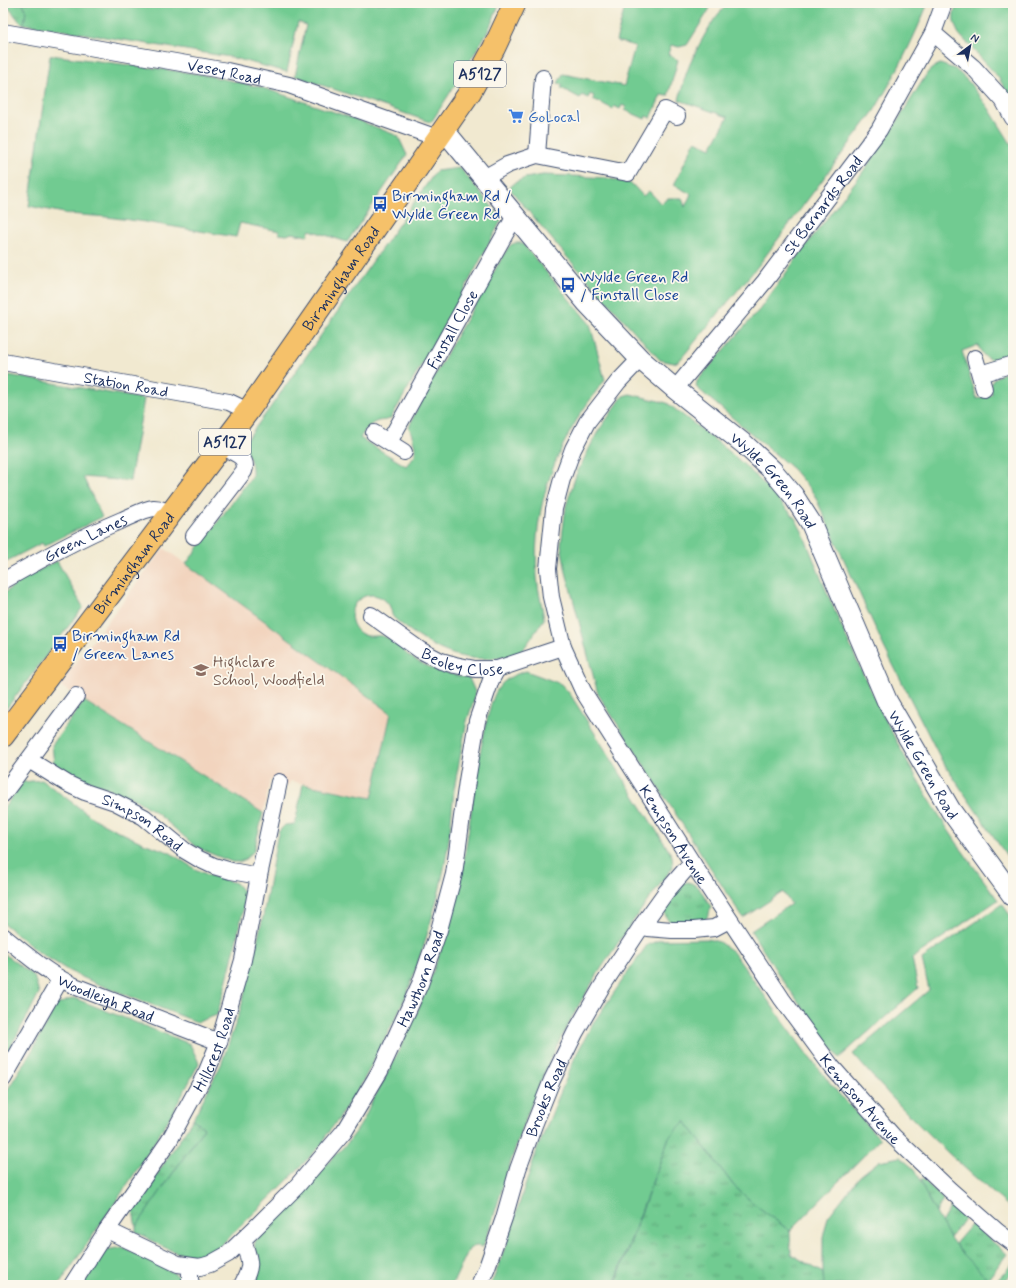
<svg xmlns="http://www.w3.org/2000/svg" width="1016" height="1288" font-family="Mynerve,sans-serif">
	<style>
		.built { fill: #f2d4be }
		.grass { fill: url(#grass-tufts); stroke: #467d78 }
		.garden { fill: #71cb91; stroke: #467d78 }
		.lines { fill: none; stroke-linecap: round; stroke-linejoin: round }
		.minor-casing { stroke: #3b4b6f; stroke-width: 18 }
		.tertiary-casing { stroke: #3b4b6f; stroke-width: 22 }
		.primary-casing { stroke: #3b4b6f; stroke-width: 24 }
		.minor { stroke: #fff; stroke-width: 16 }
		.tertiary { stroke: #fff; stroke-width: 20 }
		.primary { stroke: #f5c16b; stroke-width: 22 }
		.labels { text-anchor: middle; stroke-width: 3.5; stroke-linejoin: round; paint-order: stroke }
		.shield { fill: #fbf7ec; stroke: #5e6b89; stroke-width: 1 }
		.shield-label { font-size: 15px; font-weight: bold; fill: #1b2f5e }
		.street-label { font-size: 16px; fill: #1b2f5e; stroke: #fbf7ec }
		.shop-label { font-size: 16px; fill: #366cbe; stroke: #fbf7ec; text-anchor: start }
		.transit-label { font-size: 16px; fill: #164399; stroke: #fbf7ec; text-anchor: start }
		.education-label { font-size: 16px; fill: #785e54; stroke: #fbf7ec; text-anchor: start }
	</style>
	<defs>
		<pattern id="grass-tufts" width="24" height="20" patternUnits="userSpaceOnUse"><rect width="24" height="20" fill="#71cb91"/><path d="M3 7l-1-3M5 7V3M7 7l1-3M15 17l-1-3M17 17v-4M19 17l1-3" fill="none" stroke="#5ca57a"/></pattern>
	</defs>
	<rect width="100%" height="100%" fill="#fbf7ec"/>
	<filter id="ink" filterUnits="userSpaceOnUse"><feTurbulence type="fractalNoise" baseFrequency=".025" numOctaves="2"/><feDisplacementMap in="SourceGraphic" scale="8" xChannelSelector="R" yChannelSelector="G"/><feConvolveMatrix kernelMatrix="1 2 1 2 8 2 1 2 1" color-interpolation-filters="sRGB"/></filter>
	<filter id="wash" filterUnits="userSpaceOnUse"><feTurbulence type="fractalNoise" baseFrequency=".012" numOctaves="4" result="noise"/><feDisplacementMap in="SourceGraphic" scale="16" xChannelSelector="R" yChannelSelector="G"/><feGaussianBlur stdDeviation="0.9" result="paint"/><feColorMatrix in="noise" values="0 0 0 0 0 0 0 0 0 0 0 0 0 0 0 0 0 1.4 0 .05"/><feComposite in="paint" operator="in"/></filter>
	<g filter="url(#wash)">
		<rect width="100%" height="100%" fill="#f1e9d0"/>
		<path class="built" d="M 164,548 L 391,713 L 373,798 L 290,781 L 289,785 L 270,780 L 263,813 L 59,685 Z"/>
		<g class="grass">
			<path d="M 5,3 L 24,4 L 26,12 L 24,24 L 20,22 Z"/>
			<path d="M 688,882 C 700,885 704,896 711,907 L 709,914 L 704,922 L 672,923 L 667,919 L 664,912 L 665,907 L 681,886 L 684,883 Z"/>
			<path d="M 193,1119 L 204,1128 L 136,1227 L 133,1211 Z"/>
			<path d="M 685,1121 L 734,1186 L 753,1203 L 790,1231 L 791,1254 L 823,1273 L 824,1285 L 615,1285 L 669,1137 Z"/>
			<path d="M 922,1178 L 943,1199 L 936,1213 L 923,1189 L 921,1180 Z"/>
			<path d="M 951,1206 L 964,1219 L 950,1238 L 941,1223 Z"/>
			<path d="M 972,1224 L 1007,1254 L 988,1279 L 961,1252 L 955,1244 Z"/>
			<path d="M 1013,1263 L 1013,1270 L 1002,1285 L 995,1285 L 994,1284 Z"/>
		</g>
		<g class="garden">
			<path d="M 23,3 L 500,3 L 488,31 L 464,71 L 432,121 L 430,122 L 295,76 L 306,25 L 298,22 L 287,72 L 230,57 L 24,24 L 26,12 Z"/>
			<path d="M 626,3 L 711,3 L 709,10 L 687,45 L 679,47 L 671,45 L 668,54 L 678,60 L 668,96 L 661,95 L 651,118 L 646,116 L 645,119 L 625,110 L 626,107 L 622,105 L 620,109 L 614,106 L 613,109 L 593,99 L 594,96 L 590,94 L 588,98 L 582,95 L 580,98 L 561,88 L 563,85 L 558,83 L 563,74 L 624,86 L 635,46 L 616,41 Z"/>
			<path d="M 731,3 L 928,3 C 913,41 895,76 874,111 L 758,266 L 679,361 L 674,363 L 660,360 L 567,257 L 509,188 L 516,182 L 525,178 L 543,175 L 573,176 L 607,178 L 632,184 L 643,196 L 649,191 L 661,204 L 668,198 L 682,198 L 685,207 L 691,194 L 674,185 L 695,141 L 711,148 L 728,117 L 679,100 C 682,88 685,75 690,64 C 697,49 716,9 731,3 Z"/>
			<path d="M 958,3 L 1013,3 L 1013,102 L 998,77 L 959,34 C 952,21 952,16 958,3 Z"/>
			<path d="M 50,55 L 200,74 L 260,87 L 355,119 L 398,136 L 407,155 L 347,242 L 310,230 L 307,236 L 292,233 L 287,235 L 279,234 L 279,231 L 240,223 L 236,237 L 145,222 L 107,217 L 69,214 L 29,206 Z"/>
			<path d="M 940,64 L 955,69 L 968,81 L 988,107 L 1013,147 L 1013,353 C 995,358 987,367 978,345 L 962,351 L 977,399 L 992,394 C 988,376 999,375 1013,371 L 1013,865 L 942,761 L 884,647 L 814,494 L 793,469 L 696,387 L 697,381 L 760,309 L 804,248 L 862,173 L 888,136 L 928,72 L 934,67 Z"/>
			<path d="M 460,168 L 502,219 L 460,298 L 391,418 C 387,421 383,420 378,421 C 369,424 365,431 360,438 L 406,466 L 415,455 L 415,448 L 412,435 L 409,427 L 416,411 L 454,340 L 503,256 C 509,246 510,242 522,243 L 590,324 L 605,380 C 559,437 531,503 537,577 C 538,591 542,605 544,619 C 539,626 525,649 519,653 C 512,657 503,658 495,658 C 464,661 442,653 416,635 C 409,630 401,624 394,618 C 391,615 392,611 390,607 C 387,600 379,595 371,595 C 364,595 357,600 354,605 C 347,617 354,634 368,636 C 378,637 380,633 391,640 C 398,644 403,651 409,656 C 426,668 448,674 469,678 L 476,694 L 467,721 L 462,747 L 454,789 L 450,832 L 445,864 L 439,892 L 425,942 L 407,994 L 396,1017 L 360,1087 L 353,1098 L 349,1102 L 338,1120 L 327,1134 L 323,1143 L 284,1184 L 219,1247 C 188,1267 164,1246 136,1232 L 136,1227 L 204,1128 L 193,1119 L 221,1065 L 241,1008 L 263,917 L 277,838 L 279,831 L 285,825 L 295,824 L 303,784 L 372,798 L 391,713 L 186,564 L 252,476 C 253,464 250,455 241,447 L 270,408 L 436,171 Z"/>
			<path d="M 8,375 L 144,399 L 130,481 L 83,477 L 102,517 L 44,546 L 42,543 L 3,563 L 3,404 Z"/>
			<path d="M 630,394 L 667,403 L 720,444 L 740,461 L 763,483 L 786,508 L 795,518 L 803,533 C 843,635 888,736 947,828 C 963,853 981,876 998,900 L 912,958 L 918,988 L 839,1058 L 779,975 L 751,931 L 791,904 L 783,892 L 743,918 L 598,694 L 566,572 L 561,545 L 566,506 L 576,475 L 597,433 L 623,396 Z"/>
			<path d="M 57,561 L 83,607 L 3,713 L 3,594 L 27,576 Z"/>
			<path d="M 526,671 L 561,684 L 570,694 L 666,846 L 672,856 L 673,867 C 623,933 573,1004 541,1081 C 531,1104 522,1128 514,1152 C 503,1183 495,1216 483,1247 C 477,1245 474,1246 469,1249 L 452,1285 L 251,1285 C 255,1278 260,1270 259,1261 C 258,1253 252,1248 256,1240 L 336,1154 C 348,1145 365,1121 369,1107 C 412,1031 447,951 463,865 C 471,822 474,777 484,734 C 487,721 489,708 494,696 C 500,681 512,675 526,671 Z"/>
			<path d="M 84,701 L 263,813 L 254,851 L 244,860 L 239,862 L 232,862 L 207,852 L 195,846 L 158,814 L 135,799 L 81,778 L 54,764 L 52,745 Z"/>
			<path d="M 42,780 L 93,818 L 116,830 L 143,843 L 169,852 L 195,869 L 208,875 L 236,883 L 246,895 C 238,936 229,975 217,1015 L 197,1022 L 95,983 L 69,971 L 37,951 L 3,923 L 3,809 L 23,782 Z"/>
			<path d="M 1002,904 L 1013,919 L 1013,1210 C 956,1162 901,1111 853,1054 L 929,990 L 922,959 Z"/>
			<path d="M 708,939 L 719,942 L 733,952 L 809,1057 L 839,1094 L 880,1139 L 790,1231 L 753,1203 L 734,1186 L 685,1121 L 669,1137 L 614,1285 L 491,1285 L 501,1259 L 537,1150 L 575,1057 L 593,1023 L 647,945 L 660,940 Z"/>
			<path d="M 3,953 L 34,976 L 39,993 L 28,1015 L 3,1060 Z"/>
			<path d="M 74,998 L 190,1044 L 199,1063 C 160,1142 108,1212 59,1285 L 3,1285 L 3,1097 L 33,1049 L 56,1005 Z"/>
			<path d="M 900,1157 L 914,1169 L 920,1180 L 927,1197 L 950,1238 L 961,1252 L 995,1285 L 824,1285 L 823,1273 L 823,1238 L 828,1217 L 860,1176 L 879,1161 Z"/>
			<path d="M 123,1247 L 174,1273 L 178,1276 L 180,1285 L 82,1285 L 105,1250 Z"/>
		</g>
	</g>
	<g filter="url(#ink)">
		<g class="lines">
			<g class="minor-casing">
				<g id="minor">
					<path id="s1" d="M 3,32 L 227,71 L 289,85 L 429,135 L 437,140"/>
					<path d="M 933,33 L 973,67 L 1003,100 L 1013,118"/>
					<path d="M 537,155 L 543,78"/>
					<path d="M 484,178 L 507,165 L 537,155 L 628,173 L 665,110 L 677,116"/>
					<path d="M 975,358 L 984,389"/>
					<path id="s2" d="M 640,359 L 618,382 L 587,422 L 573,449 L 562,479 L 554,509 L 548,569 L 551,597 L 563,647 L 583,691 L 693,864 L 782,999 L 832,1067 L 893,1136 L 950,1190 L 998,1232 L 1013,1243"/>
					<path id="s3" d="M 3,362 L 229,402 L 248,411"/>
					<path d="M 980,374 L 1013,364"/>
					<path id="s4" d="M 675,389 L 765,281 L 879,130 L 933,33 L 944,3"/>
					<path d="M 374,433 L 404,452"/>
					<path id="s5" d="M 389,442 L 515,216"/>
					<path d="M 194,536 L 244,471 C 249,456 232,452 221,447"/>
					<path id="s6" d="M 3,581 C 42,559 81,537 122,520 C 132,516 144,509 154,508 C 161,508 165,511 171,515"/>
					<path id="s7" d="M 371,615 L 420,650 L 441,661 L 455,665 L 475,669 L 497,669 L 563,647"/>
					<path id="s8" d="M 29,760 L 68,784 L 85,792 L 115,802 L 144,817 L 184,850 L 199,859 L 214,866 L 231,871 L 259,876"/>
					<path d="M 3,794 L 76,696"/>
					<path d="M 643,924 L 648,928 L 672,930 L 694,930 L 714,928 L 729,920"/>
					<path id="s9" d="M 3,936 C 27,955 49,975 77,987 L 219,1042"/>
					<path d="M 3,1079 L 60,980"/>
					<path id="s10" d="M 107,1230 L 178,1264 L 200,1267 L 210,1264 L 228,1254 L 254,1229 L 297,1186 L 344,1131 L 380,1071 L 420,984 L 439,930 L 454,874 L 467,781 L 477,721 L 491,680 L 497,669"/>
					<path d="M 190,1267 L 190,1281 L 192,1285"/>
					<path id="s11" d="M 72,1285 L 107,1230 L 169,1141 L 207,1071 L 219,1042 L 243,960 L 259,876 L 279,782"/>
					<path d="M 242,1285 C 253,1264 250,1262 243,1240"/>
					<path id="s12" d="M 479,1285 L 487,1267 L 504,1218 L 518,1169 L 534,1125 L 552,1080 L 575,1033 L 601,988 L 643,924 L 666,892 L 686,869 L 693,864"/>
				</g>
			</g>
			<g class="tertiary-casing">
				<g id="tertiary">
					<path id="s13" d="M 444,130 L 587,303 L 640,359 L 675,389 L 744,444 L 772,470 L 793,495 L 811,523 L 887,701 L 951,811 L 1013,896"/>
				</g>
			</g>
			<g class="primary-casing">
				<g id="primary">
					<path id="s14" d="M 3,736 L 248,411 L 470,92 L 494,48 L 515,3"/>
				</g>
			</g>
			<use href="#minor" class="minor"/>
			<use href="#tertiary" class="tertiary"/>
			<use href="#primary" class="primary"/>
		</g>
	</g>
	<defs>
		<g id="supermarket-bare" transform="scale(1.2)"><path d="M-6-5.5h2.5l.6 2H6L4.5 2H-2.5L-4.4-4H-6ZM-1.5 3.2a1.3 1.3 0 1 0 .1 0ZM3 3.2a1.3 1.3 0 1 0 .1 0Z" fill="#3f7fe0" stroke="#fbf7ec" stroke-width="2.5" paint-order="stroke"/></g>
		<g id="bus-bare" transform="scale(1.2)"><path d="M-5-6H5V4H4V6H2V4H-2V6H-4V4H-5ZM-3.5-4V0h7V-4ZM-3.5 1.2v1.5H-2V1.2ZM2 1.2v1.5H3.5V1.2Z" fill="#1a4fb4" stroke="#fbf7ec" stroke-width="2.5" paint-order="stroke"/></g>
		<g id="school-bare" transform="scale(1.2)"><path d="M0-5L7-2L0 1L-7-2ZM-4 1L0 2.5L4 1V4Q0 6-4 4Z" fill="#8d6e63" stroke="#fbf7ec" stroke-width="2.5" paint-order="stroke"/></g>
	</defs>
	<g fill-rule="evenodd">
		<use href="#supermarket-bare" x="516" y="116"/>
		<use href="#bus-bare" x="380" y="204"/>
		<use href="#bus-bare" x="568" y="285"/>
		<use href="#bus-bare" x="60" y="644"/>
		<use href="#school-bare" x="201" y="670"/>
	</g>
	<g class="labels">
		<g class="shield">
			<rect x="454" y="61" width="52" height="26" rx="3"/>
			<rect x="199" y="429" width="52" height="26" rx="3"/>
		</g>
		<g class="shield-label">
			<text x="480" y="79">A5127</text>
			<text x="225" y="447">A5127</text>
		</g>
		<g class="street-label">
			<text dy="6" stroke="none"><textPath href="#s1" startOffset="225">Vesey Road</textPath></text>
			<text dy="6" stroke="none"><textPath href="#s4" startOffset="236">St Bernards Road</textPath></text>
			<text dy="6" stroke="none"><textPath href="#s14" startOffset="569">Birmingham Road</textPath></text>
			<text dy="6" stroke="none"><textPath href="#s5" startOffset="129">Finstall Close</textPath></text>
			<text dy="6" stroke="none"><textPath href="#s3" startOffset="125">Station Road</textPath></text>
			<text dy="6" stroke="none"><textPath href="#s13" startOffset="483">Wylde Green Road</textPath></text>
			<text dy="6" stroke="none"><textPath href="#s6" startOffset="93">Green Lanes</textPath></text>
			<text dy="6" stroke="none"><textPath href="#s14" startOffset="217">Birmingham Road</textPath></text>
			<text dy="6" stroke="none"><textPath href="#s7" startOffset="105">Beoley Close</textPath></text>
			<text dy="6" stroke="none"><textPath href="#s13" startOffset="807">Wylde Green Road</textPath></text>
			<text dy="6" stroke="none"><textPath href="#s8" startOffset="130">Simpson Road</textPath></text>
			<text dy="6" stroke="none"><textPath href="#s2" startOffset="534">Kempson Avenue</textPath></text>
			<text dy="6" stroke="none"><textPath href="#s10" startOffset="472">Hawthorn Road</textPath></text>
			<text dy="6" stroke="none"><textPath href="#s9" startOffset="121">Woodleigh Road</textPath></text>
			<text dy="6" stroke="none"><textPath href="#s11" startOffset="276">Hillcrest Road</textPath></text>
			<text dy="6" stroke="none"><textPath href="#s12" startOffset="199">Brooks Road</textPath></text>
			<text dy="6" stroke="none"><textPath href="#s2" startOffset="858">Kempson Avenue</textPath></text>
		</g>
		<g class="shop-label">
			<text x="528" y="122">GoLocal</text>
		</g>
		<g class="transit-label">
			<text x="392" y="201">Birmingham Rd /<tspan x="392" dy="18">Wylde Green Rd</tspan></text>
			<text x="580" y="282">Wylde Green Rd<tspan x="580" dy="18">/ Finstall Close</tspan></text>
			<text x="72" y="641">Birmingham Rd<tspan x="72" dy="18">/ Green Lanes</tspan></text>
		</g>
		<g class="education-label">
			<text x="213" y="667">Highclare<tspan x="213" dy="18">School, Woodfield</tspan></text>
		</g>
	</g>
	<rect width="1016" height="1288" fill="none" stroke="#fbf7ec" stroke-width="16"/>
	<g transform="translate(970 46) rotate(32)" stroke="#fbf7ec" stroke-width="3" paint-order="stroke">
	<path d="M0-3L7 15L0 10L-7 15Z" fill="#1b2f5e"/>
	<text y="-6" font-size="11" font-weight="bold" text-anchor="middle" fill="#1b2f5e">N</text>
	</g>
</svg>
